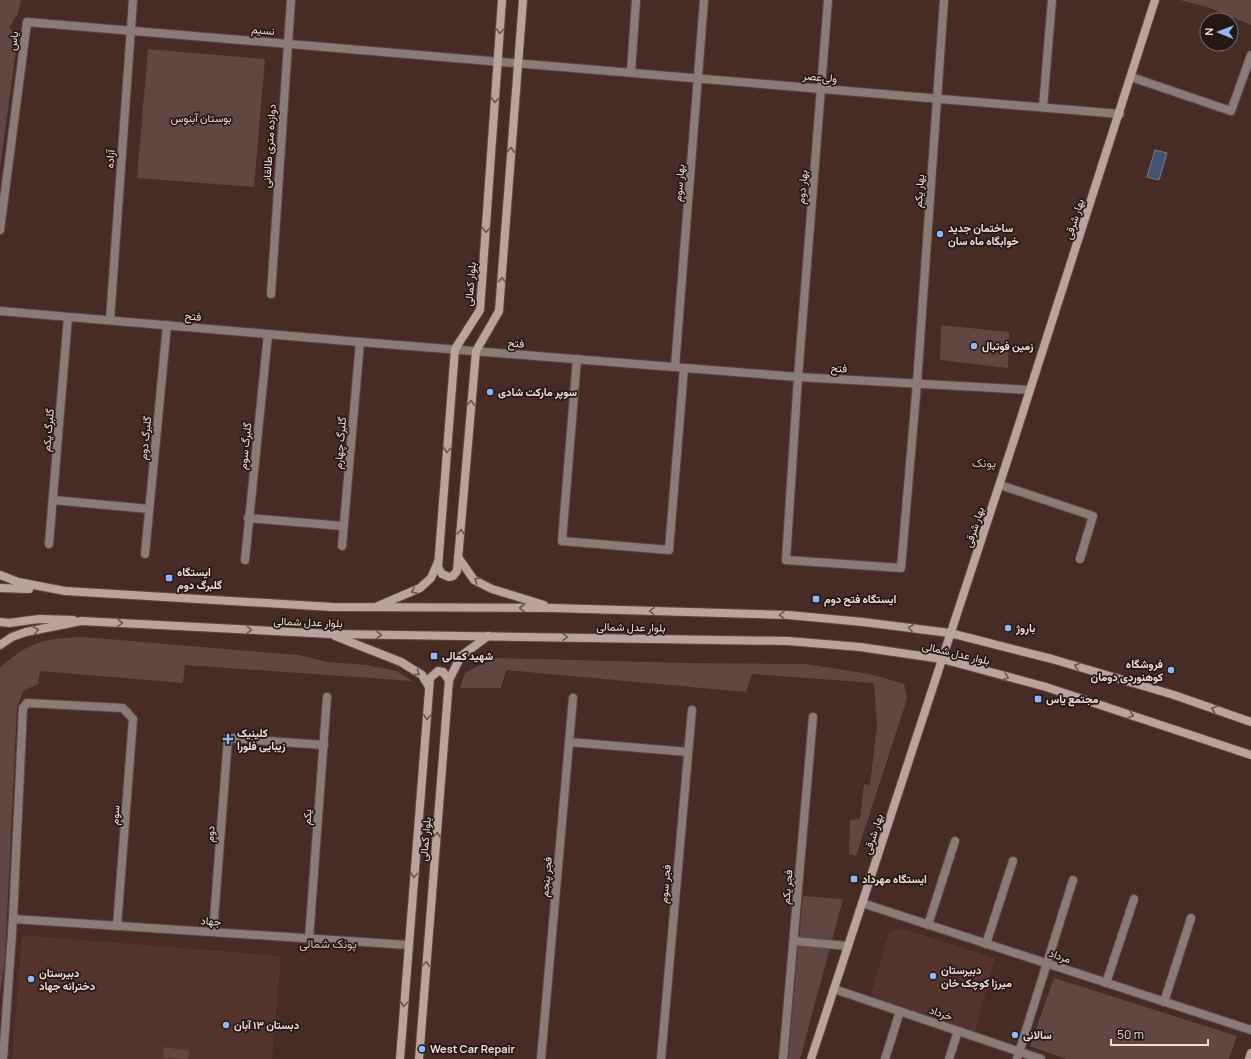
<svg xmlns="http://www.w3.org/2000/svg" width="1251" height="1059" font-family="Manrope,Vazirmatn,sans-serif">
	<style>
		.built { fill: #54342c }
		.green { fill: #604741 }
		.water { fill: #415573; stroke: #757e92 }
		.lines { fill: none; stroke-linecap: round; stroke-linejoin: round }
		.street-casing { stroke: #614842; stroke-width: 10 }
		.secondary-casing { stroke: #614842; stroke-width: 10 }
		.street { stroke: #897b77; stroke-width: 8 }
		.secondary { stroke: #b9a39d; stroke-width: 8 }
		.oneway { stroke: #675752 }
		.poi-dot { fill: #8db9fc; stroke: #241815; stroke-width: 1.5 }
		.labels { text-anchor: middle; stroke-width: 3.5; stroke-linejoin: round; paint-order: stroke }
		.street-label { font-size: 11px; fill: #efded9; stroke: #241815 }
		.park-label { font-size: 11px; fill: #f6d9d1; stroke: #241815 }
		.poi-label { font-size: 11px; font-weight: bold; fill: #efded9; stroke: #241815; text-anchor: start }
		.neighbourhood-label { font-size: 12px; fill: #dab8b0; stroke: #241815 }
	</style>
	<rect width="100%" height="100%" fill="#462c25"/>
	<g class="built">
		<path d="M 900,928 L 995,958 L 975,1031 L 879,1001 L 871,993 L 889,932 Z"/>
		<path d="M 22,935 L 281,956 L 272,1059 L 12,1059 Z"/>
	</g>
	<g class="green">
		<path d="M 0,0 L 21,0 L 18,13 L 9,28 L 18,35 L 0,168 Z"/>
		<path d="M 1180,0 L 1251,0 L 1251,25 L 1210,8 Z"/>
		<path d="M 148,49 L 265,59 L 254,187 L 137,178 Z"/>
		<path d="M 941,325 L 1009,332 L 1008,368 L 940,360 Z"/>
		<path d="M 84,637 L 299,655 L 327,662 L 367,665 L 397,671 L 412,681 L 185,665 L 183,683 L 40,671 L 38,684 L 23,691 L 17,708 L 5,958 L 0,993 L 0,668 C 29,641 46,638 84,637 Z"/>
		<path d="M 494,658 L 686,663 L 805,664 L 870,674 L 904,684 L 907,699 L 856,856 L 849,854 L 850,820 L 860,819 L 864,784 L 870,785 L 877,725 L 874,683 L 752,674 L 746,692 L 506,670 L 501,688 L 460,688 L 465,673 Z"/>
		<path d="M 803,896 L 843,899 L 800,1059 L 788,1059 Z"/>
		<path d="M 1054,978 L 1237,1036 L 1229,1059 L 1066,1059 L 1030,1046 Z"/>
		<path d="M 164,1047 L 189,1051 L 188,1059 L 163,1058 Z"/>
	</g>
	<path class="water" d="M 1155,150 L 1167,153 L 1159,180 L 1147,177 Z"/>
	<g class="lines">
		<g class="street-casing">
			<g id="street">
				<path d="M 828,0 L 798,377 L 786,560 L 901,568 L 917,383 L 944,0"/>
				<path d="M 631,72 L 636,0"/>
				<path d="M 1131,77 L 1231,111 L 1251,55"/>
				<path d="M 1043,107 L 1052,0"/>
				<path d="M 0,230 L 27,22 L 1120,114"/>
				<path d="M 271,294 L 291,0"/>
				<path d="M 0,311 L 360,342 L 798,377 L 1030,390"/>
				<path d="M 110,320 L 133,0"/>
				<path d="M 577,359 L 562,541 L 669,550 L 684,368"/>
				<path d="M 675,367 L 704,0"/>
				<path d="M 1000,485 L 1093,516 L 1080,559"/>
				<path d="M 53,500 L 149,509"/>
				<path d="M 248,518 L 343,526"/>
				<path d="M 49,544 L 68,317"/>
				<path d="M 342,546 L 360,342"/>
				<path d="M 145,554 L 167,325"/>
				<path d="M 245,560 L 268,334"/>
				<path d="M 569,742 L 688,752"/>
				<path d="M 862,903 L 1251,1030"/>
				<path d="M 13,919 L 408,945"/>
				<path d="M 928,925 L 955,841"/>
				<path d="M 213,932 L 228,738 L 324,745"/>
				<path d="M 309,939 L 327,697"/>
				<path d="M 794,941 L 848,946"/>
				<path d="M 986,944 L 1013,861"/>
				<path d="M 1106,983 L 1134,899"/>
				<path d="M 834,989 L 1041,1059"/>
				<path d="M 1164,1002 L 1191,918"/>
				<path d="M 3,1059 L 13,919 L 23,708 L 27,703 L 123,708 L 133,719 L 117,926"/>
				<path d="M 541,1059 L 573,698"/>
				<path d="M 661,1059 L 692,710"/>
				<path d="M 783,1059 L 813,717"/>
				<path d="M 885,1059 L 900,1011"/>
				<path d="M 949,1059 L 958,1031"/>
				<path d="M 1017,1059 L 1073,880"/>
			</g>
		</g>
		<g class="secondary-casing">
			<g id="secondary">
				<path d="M 502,0 L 480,310 L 455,349 L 438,567 L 442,574 L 449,577 L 453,576 L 457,571 L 476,351 L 499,311 L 523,0"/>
				<path d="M 458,557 L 474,580 L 492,589 L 544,605"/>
				<path d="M 0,575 L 18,582 L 65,591 L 332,607 L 553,608 L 788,615 L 863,622 L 950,633 L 1052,659 L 1174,695 L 1251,722"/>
				<path d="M 0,588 L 29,589"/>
				<path d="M 378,606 L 420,588 L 431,578 L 438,562"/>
				<path d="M 0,622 L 9,623 L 39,619 L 73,620"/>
				<path d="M 335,636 L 401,662 L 422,675 L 429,687"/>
				<path d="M 0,645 L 12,637 L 26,632 L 81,621 L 331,634 L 788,641 L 860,647 L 942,659 L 1046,687 L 1251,755"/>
				<path d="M 400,1059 L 430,678 L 438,671 L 443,672 L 449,680"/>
				<path d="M 419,1059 L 449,680 L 461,656 L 488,636"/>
				<path d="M 811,1059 L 1013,443 L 1155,0"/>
				<path d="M 1249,1059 L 1251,1053"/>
			</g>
		</g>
		<use href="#street" class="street"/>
		<use href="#secondary" class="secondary"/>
	</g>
	<defs><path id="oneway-chevron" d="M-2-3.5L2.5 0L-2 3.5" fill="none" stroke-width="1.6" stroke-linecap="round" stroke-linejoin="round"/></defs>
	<g class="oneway">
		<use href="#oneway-chevron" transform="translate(500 31) rotate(94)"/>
		<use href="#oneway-chevron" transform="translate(495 100) rotate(94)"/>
		<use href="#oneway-chevron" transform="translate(511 150) rotate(-86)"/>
		<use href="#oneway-chevron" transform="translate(486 230) rotate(94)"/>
		<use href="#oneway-chevron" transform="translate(502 280) rotate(-86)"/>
		<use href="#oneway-chevron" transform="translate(471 403) rotate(-85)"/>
		<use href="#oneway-chevron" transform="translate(447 450) rotate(95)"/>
		<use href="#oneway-chevron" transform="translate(461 532) rotate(-85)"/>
		<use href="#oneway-chevron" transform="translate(477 580) rotate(-146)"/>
		<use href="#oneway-chevron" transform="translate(414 591) rotate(154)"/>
		<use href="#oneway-chevron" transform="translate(522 608) rotate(-180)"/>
		<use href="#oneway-chevron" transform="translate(652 611) rotate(-178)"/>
		<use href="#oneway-chevron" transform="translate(782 615) rotate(-178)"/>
		<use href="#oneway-chevron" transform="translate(120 623) rotate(3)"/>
		<use href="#oneway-chevron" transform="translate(911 628) rotate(-172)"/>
		<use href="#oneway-chevron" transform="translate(36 630) rotate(-12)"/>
		<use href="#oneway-chevron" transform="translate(249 630) rotate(3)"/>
		<use href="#oneway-chevron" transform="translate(379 635) rotate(1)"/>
		<use href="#oneway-chevron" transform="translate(565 637) rotate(1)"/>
		<use href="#oneway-chevron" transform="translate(1077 666) rotate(-163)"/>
		<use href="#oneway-chevron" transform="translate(417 673) rotate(34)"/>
		<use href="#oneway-chevron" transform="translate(1006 677) rotate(15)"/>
		<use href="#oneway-chevron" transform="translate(1214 709) rotate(-161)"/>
		<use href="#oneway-chevron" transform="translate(1131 715) rotate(18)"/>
		<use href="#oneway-chevron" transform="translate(427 717) rotate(95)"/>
		<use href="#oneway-chevron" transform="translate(437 835) rotate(-85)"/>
		<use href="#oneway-chevron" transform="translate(414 875) rotate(95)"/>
		<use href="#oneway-chevron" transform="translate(426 964) rotate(-85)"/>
		<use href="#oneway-chevron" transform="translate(404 1004) rotate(94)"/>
	</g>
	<g class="poi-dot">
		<circle cx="940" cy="234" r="4"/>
		<circle cx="974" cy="346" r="4"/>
		<circle cx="490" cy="392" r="4"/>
		<rect x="165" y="574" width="8" height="8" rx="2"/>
		<rect x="812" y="595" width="8" height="8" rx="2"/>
		<circle cx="1008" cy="628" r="4"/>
		<rect x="430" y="652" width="8" height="8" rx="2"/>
		<circle cx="1171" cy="670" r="4"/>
		<rect x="1034" y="695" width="8" height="8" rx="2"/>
		<path d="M226 733h4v4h4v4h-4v4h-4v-4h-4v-4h4z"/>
		<rect x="850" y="875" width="8" height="8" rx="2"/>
		<circle cx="933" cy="976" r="4"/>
		<circle cx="31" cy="979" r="4"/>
		<circle cx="226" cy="1025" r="4"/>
		<circle cx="1015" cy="1035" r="4"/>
		<circle cx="422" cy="1049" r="4"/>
	</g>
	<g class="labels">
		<g class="street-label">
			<text transform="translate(263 30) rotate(5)" y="4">نسیم</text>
			<text transform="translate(13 41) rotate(-83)" y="4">یاس</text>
			<text transform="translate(820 77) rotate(5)" y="4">ولی‌عصر</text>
			<text transform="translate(269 146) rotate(-86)" y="4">دوازده متری طالقانی</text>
			<text transform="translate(110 159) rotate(-86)" y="4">آزاده</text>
			<text transform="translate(679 183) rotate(-85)" y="4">بهار سوم</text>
			<text transform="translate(802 187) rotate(-85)" y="4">بهار دوم</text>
			<text transform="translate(919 191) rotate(-86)" y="4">بهار یکم</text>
			<text transform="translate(1074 219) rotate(-72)" y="4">بهار شرقی</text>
			<text transform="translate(470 284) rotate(-85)" y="4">بلوار کمالی</text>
			<text transform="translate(193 316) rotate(5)" y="4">فتح</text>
			<text transform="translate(516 343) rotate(4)" y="4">فتح</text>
			<text transform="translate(839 368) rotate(3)" y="4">فتح</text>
			<text transform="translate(48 430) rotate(-85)" y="4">گلبرگ یکم</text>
			<text transform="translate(145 438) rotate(-84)" y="4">گلبرگ دوم</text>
			<text transform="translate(340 443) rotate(-85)" y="4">گلبرگ چهارم</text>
			<text transform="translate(245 446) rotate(-84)" y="4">گلبرگ سوم</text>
			<text transform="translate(974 527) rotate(-72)" y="4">بهار شرقی</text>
			<text transform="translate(308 622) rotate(2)" y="4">بلوار عدل شمالی</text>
			<text transform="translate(631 627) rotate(1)" y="4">بلوار عدل شمالی</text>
			<text transform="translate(956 653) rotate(13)" y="4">بلوار عدل شمالی</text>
			<text transform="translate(115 815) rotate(-86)" y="4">سوم</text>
			<text transform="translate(307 817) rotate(-86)" y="4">یکم</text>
			<text transform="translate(210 834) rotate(-86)" y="4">دوم</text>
			<text transform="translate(873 834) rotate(-72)" y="4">بهار شرقی</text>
			<text transform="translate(425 839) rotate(-85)" y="4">بلوار کمالی</text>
			<text transform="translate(546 877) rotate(-85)" y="4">فجر پنجم</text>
			<text transform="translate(665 884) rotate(-85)" y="4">فجر سوم</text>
			<text transform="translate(787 887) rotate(-85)" y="4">فجر یکم</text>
			<text transform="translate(211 921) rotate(4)" y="4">جهاد</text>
			<text transform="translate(1060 956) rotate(18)" y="4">مرداد</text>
			<text transform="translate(941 1013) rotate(19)" y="4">خرداد</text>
		</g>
		<g class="park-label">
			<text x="201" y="122">بوستان آبنوس</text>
		</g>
		<g class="poi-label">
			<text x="948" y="232">ساختمان جدید<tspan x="948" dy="13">خوابگاه ماه سان</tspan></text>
			<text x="982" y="350">زمین فوتبال</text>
			<text x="498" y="396">سوپر مارکت شادی</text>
			<text x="177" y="576">ایستگاه<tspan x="177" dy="13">گلبرگ دوم</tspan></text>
			<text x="824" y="603">ایستگاه فتح دوم</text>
			<text x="1016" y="632">باروژ</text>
			<text x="442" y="660">شهید کمالی</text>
			<text x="1163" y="668" text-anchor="end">فروشگاه<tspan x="1163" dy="13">کوهنوردی دومان</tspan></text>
			<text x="1046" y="703">مجتمع یاس</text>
			<text x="237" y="737">کلینیک<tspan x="237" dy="13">زیبایی فلورا</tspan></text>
			<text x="862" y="883">ایستگاه مهرداد</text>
			<text x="941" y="974">دبیرستان<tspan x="941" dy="13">میرزا کوچک خان</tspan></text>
			<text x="39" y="977">دبیرستان<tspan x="39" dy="13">دخترانه جهاد</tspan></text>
			<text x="234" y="1029">دبستان ۱۳ آبان</text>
			<text x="1023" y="1039">سالانی</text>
			<text x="430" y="1053">West Car Repair</text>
		</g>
		<g class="neighbourhood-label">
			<text x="984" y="467">پونک</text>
			<text x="328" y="948">پونک شمالی</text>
		</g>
	</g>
	<g transform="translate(1219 32) rotate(271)"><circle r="19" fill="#241815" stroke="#756763"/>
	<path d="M0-3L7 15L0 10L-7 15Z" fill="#8db9fc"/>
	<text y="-6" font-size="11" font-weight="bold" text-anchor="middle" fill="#efded9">N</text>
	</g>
	<path d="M1111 1039v6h97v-6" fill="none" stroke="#efded9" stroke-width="2"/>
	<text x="1117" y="1039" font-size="12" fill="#efded9" stroke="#241815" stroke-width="3" paint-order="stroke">50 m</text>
</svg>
